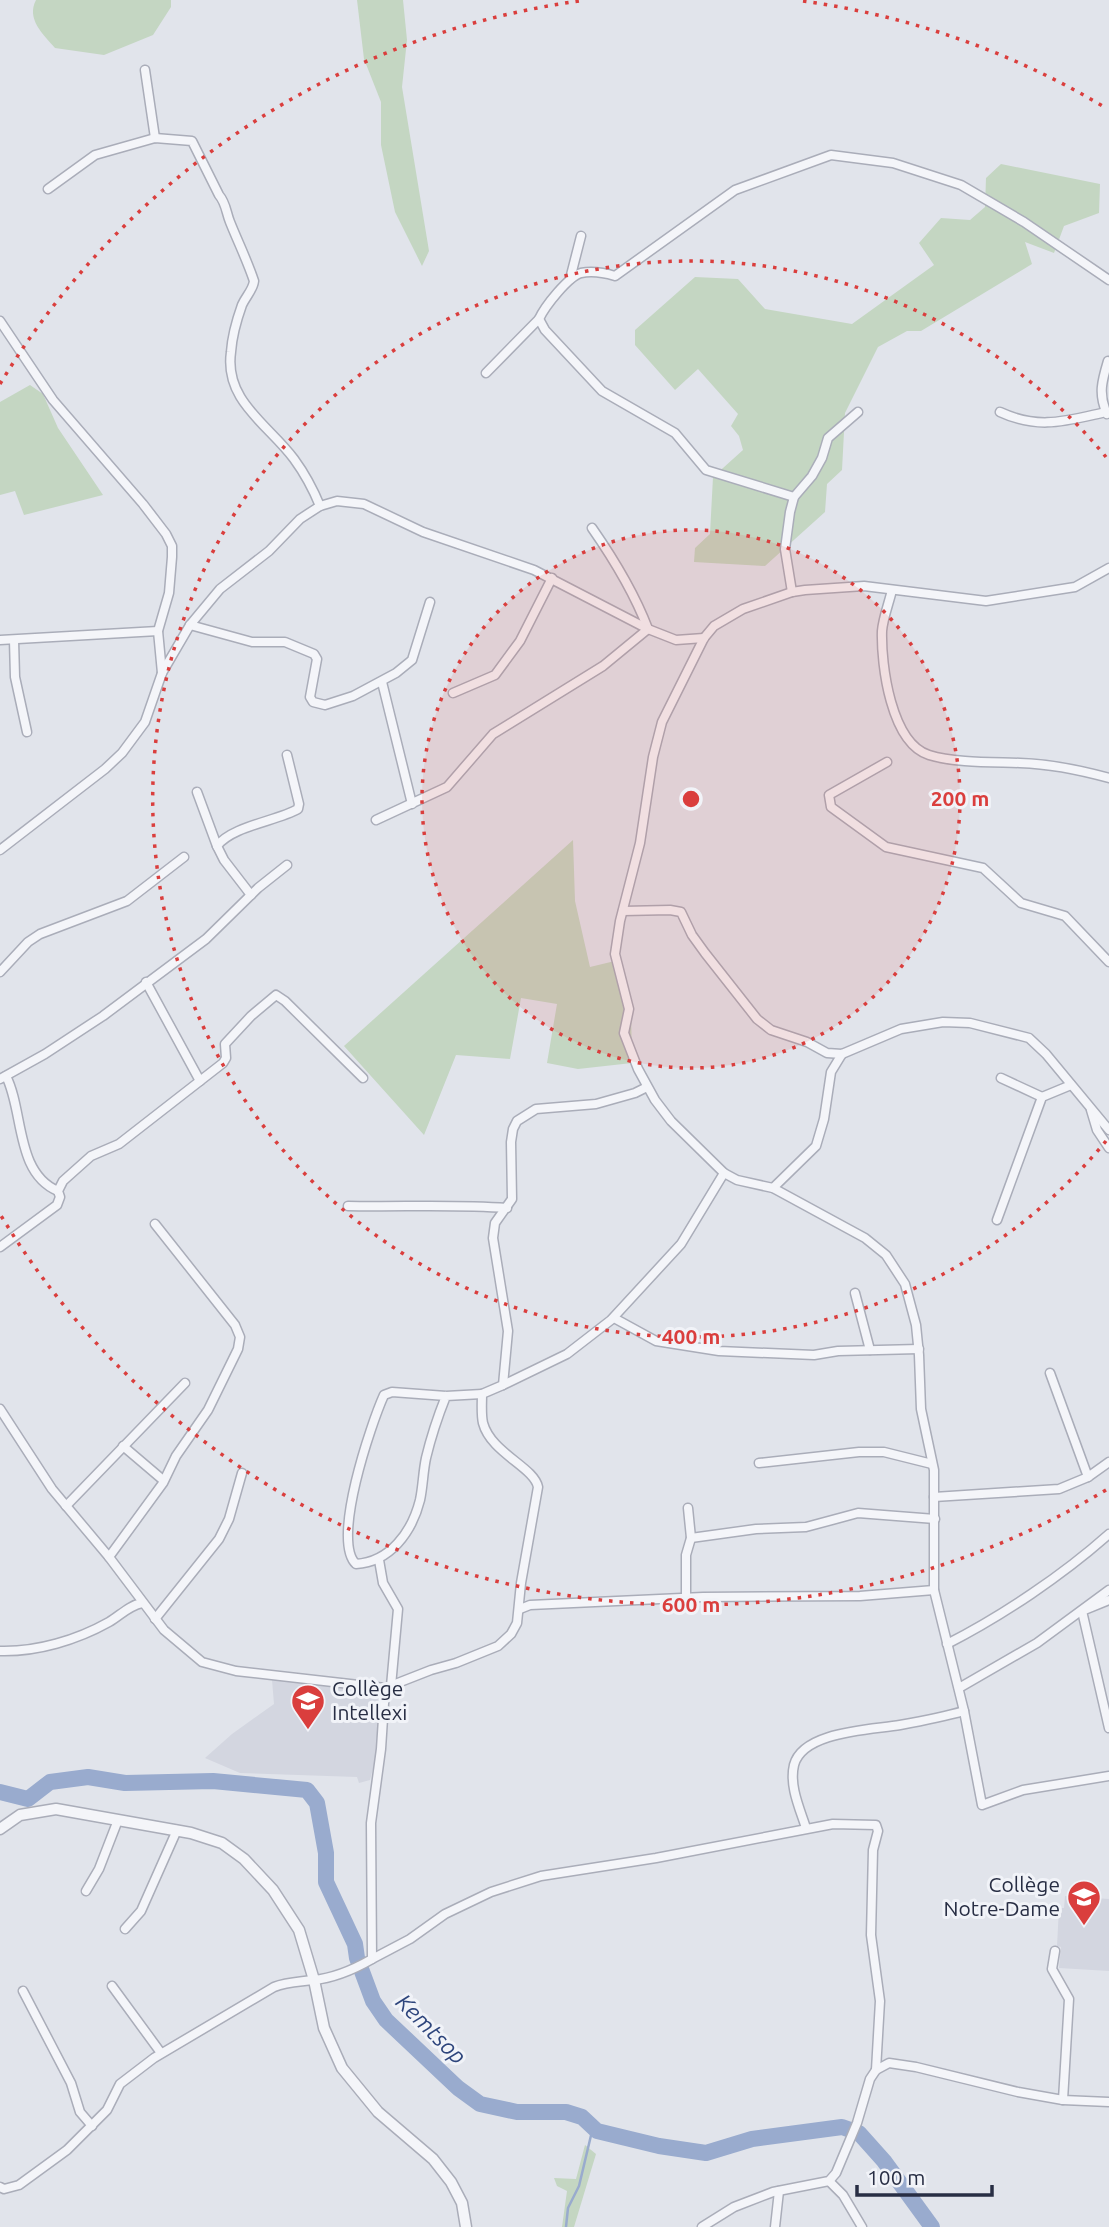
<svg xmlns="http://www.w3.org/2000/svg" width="1109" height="2227" font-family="Ubuntu,sans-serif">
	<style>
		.built { fill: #d3d6e0 }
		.green { fill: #c4d6c2 }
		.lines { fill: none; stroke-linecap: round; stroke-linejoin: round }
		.stream { stroke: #99abce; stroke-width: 2.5 }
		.river { stroke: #99abce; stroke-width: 16 }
		.minor-casing { stroke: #aaadb9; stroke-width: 11 }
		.tertiary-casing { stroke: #aaadb9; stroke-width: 13 }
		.minor { stroke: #f4f5f9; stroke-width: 8 }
		.tertiary { stroke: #f4f5f9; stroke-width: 10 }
		.ring { fill: none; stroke: #da3e3d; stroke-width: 3.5; stroke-dasharray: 3.5 7 }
		.labels { text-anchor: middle; stroke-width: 6; stroke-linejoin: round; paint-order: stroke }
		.poi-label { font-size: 21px; fill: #282e44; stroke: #f1f3f8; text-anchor: start }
		.water-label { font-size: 23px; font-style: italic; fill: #2e457c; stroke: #f1f3f8 }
		.centre { fill: #da3e3d; stroke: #f1f3f8; stroke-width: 3.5 }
		.ring-label { font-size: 21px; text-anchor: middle; font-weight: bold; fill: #da3e3d; stroke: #f1f3f8; stroke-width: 6; stroke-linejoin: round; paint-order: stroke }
	</style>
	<rect width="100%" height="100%" fill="#e1e4eb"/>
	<g class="built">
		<path d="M 272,1680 L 303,1680 L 367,1690 L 367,1693 L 378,1694 L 379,1746 L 370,1780 L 359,1783 L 357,1777 L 240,1773 L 205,1758 L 232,1734 L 274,1704 Z"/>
		<path d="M 1065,1896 L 1109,1899 L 1109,1971 L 1059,1968 L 1061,1947 L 1057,1946 L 1059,1908 L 1064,1908 Z"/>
	</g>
	<g class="green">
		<path d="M 36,0 L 171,0 L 171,7 L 153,35 L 104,55 L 55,48 C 43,34 26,19 36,0 Z"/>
		<path d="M 357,0 L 403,0 L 407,40 L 402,87 L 429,251 L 422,266 L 395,212 L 381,145 L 381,102 L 364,59 Z"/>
		<path d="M 1001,164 L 1100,184 L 1099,213 L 1064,226 L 1054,253 L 1025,242 L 1032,264 L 921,331 L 907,331 L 878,347 L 845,413 L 842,470 L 827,484 L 825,512 L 765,566 L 694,562 L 695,548 L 710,534 L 713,477 L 743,450 L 739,436 L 731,426 L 738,414 L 698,369 L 675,390 L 635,345 L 635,330 L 695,277 L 738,279 L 765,309 L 852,324 L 934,265 L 919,243 L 941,218 L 970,220 L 985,207 L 986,178 Z"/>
		<path d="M 30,385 L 43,394 L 58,428 L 103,495 L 24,515 L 15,491 L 0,495 L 0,402 Z"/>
		<path d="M 573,840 L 575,901 L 590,967 L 619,960 L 631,1010 L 632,1063 L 578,1069 L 547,1063 L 557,1004 L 521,998 L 510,1059 L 456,1055 L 424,1135 L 344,1046 Z"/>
		<path d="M 585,2145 L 596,2154 L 574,2227 L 562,2227 L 567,2191 L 557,2186 L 554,2178 L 576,2179 Z"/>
	</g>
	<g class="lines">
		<path class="stream" d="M 566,2227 L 568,2208 L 579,2186 L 593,2127"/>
		<path class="river" d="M 0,1792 L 28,1799 L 50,1782 L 88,1777 L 125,1783 L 213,1781 L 307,1790 L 317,1803 L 326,1853 L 326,1882 L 355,1944 L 357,1958 L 373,2001 L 386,2020 L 458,2088 L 480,2104 L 517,2112 L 566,2112 L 582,2117 L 597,2131 L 659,2146 L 706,2153 L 752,2139 L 842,2127 L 859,2133 L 884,2161 L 932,2227"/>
		<g class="minor-casing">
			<g id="minor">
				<path d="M 145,70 L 155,138"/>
				<path d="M 48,189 L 95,155 L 155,138 L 192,141 L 219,195 C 226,203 226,212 230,222 C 238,242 247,260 254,281 C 253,290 246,296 242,305 C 237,319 232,337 231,352 C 224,401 269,425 294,459 C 305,474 313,489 320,506"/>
				<path d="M 570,279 L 581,236"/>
				<path d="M 0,321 L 53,400 L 143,504 L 166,534 L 172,546 L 172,557 L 169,593 L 158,631 L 162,673"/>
				<path d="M 486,373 L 539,319"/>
				<path d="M 1000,412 C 1039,430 1065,421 1106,412"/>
				<path d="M 1107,414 C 1098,394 1102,381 1108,361"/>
				<path d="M 794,497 L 706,470 L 675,433 L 602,391 L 545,330 L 539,319 C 545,306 568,277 581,273 C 591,271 605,273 615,276 L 735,190 L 831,155 L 893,163 L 961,185 L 1024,222 L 1109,280"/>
				<path d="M 1109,568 L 1075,587 L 986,601 L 864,586 L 805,590 L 792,592 L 743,609 L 714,626 L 704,638 L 662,722 L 653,757 L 640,843 L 620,921 L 615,954 L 629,1009 L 624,1033 L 638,1069 L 655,1100 L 671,1121 L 724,1173 L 737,1180 L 773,1188 L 865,1238 L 886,1255 L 905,1284 L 916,1325 L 919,1355 L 921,1409 L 934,1470 L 934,1590 L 964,1711 L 982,1805 L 1023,1790 L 1109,1776"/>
				<path d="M 892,590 C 889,603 883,618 882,631 C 881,665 891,743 929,755 C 955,763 993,762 1020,763 C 1050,764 1080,770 1109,778"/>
				<path d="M 792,592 L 785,549 L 790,512 L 794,497 L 812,476 L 822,458 L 828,438 L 858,412"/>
				<path d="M 190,625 L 252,642 L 285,642 L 314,654 L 317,659 L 310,697 L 313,702 L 325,705 L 353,696 L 396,673 L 412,660 L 430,602"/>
				<path d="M 0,640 L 158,631"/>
				<path d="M 14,640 L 15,677 L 27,732"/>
				<path d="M 382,682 L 412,804"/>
				<path d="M 453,693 L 495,675 L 520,641 L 552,578"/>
				<path d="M 887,762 L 829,795 L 831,807 L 886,847 L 983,868 L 1021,903 L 1065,916 L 1109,962"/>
				<path d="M 197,792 L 217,846"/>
				<path d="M 376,820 L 447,787 L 493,734 L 603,666 L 648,629 C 634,592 615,561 592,528"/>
				<path d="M 0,850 L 105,769 L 122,753 L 145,722 L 162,673 L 190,625 L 220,589 L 269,551 L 300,519 L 320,506 L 337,501 L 364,504 L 423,532 L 534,570 L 648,629 L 676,640 L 704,638"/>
				<path d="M 251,895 L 224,860 L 217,846 C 232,826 277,821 298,809 L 299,804 L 287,755"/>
				<path d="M 623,911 L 670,910 L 681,912 L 692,935 L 705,953 L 757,1019 L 771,1030 L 807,1042 L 827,1053 L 842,1054 L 901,1029 L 943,1022 L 970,1023 L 1029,1038 L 1046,1054 L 1109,1130"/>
				<path d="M 0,972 L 28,942 L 40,934 L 127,901 L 184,857"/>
				<path d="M 146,982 L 200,1081"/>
				<path d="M 6,1076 C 24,1111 15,1173 58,1191"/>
				<path d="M 1001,1078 L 1042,1097"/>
				<path d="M 0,1079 L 45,1054 L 103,1016 L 206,939 L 258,888 L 287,865"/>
				<path d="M 1091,1110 L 1097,1130 L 1109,1148"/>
				<path d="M 773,1188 L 816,1146 L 824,1119 L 831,1072 L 842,1054"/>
				<path d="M 348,1206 C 402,1207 454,1204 507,1208"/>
				<path d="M 997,1220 L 1042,1097 L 1071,1085"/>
				<path d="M 0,1247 L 57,1205 L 60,1197 L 58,1191 L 63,1181 L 91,1156 L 119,1144 L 223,1063 L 226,1058 L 225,1044 L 251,1016 L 276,995 L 285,1001 L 363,1078"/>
				<path d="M 855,1293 L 870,1350"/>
				<path d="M 614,1318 L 656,1341 L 719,1351 L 814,1355 L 838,1351 L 919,1349"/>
				<path d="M 1050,1373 L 1088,1477"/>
				<path d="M 503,1385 L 567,1354 L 611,1320 L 681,1244 L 724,1173"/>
				<path d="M 446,1396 C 438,1416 431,1437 426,1458 C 423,1472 423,1486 420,1500 C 412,1532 390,1562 356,1564 C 331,1541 371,1424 384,1395 L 392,1392 L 446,1396 L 482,1394"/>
				<path d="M 0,1409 L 52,1489 L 109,1557 L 164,1630 L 202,1662 L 236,1671 L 385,1688 L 431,1670 L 456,1663 L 498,1646 L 511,1634 L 517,1623 L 521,1583 L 538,1487 C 534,1467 491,1453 483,1423 C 481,1414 482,1403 482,1394 L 503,1385 L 508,1331 L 493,1238 L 495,1223 L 512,1199 L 511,1142 L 513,1129 L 517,1121 L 536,1109 L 596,1104 L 635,1093 L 647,1087"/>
				<path d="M 123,1446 L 163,1480"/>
				<path d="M 759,1463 L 859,1452 L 884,1452 L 932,1464"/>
				<path d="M 934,1497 L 1059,1489 L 1088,1477 L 1109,1462"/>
				<path d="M 66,1506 L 185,1383"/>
				<path d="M 691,1538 L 756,1529 L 806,1527 L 858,1513 L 935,1519"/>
				<path d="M 109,1557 L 163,1483 L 176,1456 L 208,1410 L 238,1349 L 240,1337 L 235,1325 L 155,1224"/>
				<path d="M 379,1560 L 383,1583 L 398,1609 L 391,1686"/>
				<path d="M 686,1597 L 686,1555 L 691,1538 L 688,1508"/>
				<path d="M 1109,1600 L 1082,1611 L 1109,1728"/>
				<path d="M 520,1609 L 530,1605 L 703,1597 L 860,1596 L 934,1590"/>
				<path d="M 155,1619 L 219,1539 L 229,1519 L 242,1473"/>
				<path d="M 947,1644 C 1002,1616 1063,1575 1109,1534"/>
				<path d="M 0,1651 C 37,1652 77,1640 109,1622 C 121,1615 128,1606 142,1603"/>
				<path d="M 959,1688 L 1037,1643 L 1109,1590"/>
				<path d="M 806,1828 C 800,1809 789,1786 794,1765 C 803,1731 872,1730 900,1725 C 922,1721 943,1717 964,1711"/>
				<path d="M 86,1891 L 99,1869 L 118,1820"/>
				<path d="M 125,1929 L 141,1911 L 177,1830"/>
				<path d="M 1055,1951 L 1052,1969 L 1069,1999 L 1063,2100"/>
				<path d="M 372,1959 L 410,1939 L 445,1914 L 491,1892 L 541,1876 L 656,1858 L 833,1824 L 876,1825 L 878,1831 L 873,1850 L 871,1935 L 880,2001 L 876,2070"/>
				<path d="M 112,1986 L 161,2053"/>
				<path d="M 23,1991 L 71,2083 L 80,2112 L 92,2126"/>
				<path d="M 829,2181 L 843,2195 L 862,2227"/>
				<path d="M 0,2187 L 4,2189 L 19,2185 L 67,2150 L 107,2110 L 120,2084 L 154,2058 L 274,1987 C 287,1982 299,1982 313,1980 C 335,1978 353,1970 372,1959 L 371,1823 L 381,1749 L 385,1688"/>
				<path d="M 702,2227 L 734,2207 L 773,2192 L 829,2181 L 836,2173 L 857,2123 L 870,2079 L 876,2070 L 889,2063 L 916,2067 L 1018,2092 L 1063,2100 L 1109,2102"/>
				<path d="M 775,2227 L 779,2191"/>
			</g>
		</g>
		<g class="tertiary-casing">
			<path id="tertiary" d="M 0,1829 L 20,1815 L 56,1809 L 191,1833 L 222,1843 L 244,1859 L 273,1890 L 299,1930 L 314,1980 L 324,2028 L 342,2068 L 378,2112 L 433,2159 L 451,2182 L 462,2203 L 466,2227"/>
		</g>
		<use href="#minor" class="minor"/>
		<use href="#tertiary" class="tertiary"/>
	</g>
	<circle cx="691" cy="799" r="269" fill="#da3e3d" fill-opacity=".12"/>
	<g class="ring">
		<circle cx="691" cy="799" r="269"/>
		<path d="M1106 1141A538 538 0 1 1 1106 457"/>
		<path d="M1106 1490A806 806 0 0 1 0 1214M0 384A806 806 0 0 1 579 1M803 1A806 806 0 0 1 1106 108"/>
	</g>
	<defs>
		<g id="school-pin" transform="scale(1.75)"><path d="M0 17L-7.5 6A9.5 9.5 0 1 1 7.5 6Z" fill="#da3e3d" stroke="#f1f3f8"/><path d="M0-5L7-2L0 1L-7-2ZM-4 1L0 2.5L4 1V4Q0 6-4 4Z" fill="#fff"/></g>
	</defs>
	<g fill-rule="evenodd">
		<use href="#school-pin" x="308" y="1701"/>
		<use href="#school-pin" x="1084" y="1897"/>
	</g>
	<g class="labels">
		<g class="poi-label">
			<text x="332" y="1696">Collège<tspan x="332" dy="24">Intellexi</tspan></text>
			<text x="1060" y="1892" text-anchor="end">Collège<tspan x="1060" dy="24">Notre-Dame</tspan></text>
		</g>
		<g class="water-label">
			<text transform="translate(431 2029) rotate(45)" y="8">Kemtsop</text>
		</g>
	</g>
	<circle cx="691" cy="799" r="10" class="centre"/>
	<g class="ring-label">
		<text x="960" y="806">200 m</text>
		<text x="691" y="1344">400 m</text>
		<text x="691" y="1612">600 m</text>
	</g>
	<path d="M857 2185v10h135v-10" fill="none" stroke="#282e44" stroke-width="3.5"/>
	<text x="867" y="2185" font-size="21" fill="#282e44" stroke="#f1f3f8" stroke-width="5" paint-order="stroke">100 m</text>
</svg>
